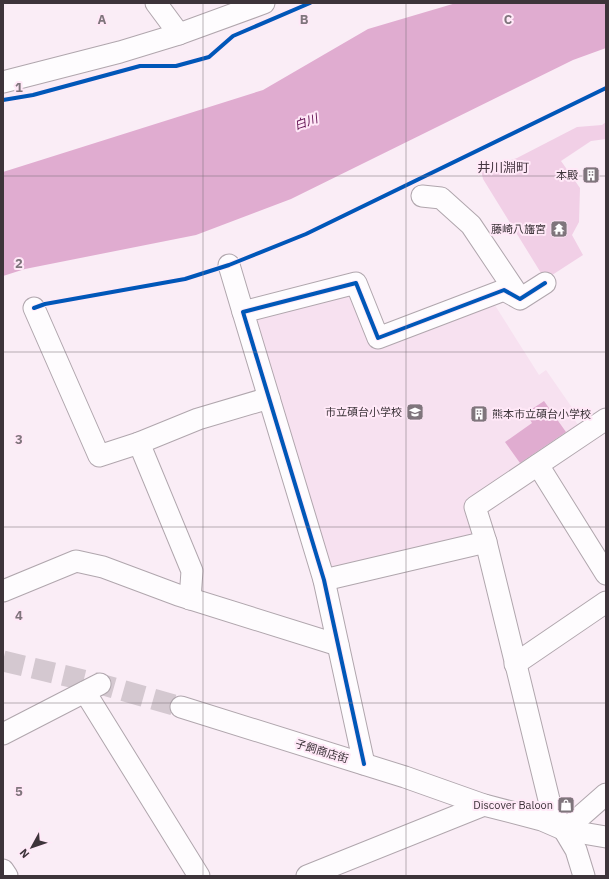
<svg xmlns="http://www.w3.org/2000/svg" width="609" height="879" font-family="'IBM Plex Sans','Noto Sans JP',sans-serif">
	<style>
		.built { fill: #f7e1f0 }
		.green { fill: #f1cfe6 }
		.water { fill: #e0acd0 }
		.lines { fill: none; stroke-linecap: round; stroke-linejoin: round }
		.minor-tunnel { stroke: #d4c8d0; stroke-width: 21; stroke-dasharray: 21 10; stroke-linecap: butt }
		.minor-casing { stroke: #b0a6ad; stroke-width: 23 }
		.minor { stroke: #fefcfe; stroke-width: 21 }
		.cycleway-casing { stroke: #ffe8f7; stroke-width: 6 }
		.cycleway { stroke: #0057b8; stroke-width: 4 }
		.grid { fill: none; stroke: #7f757c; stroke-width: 1; stroke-opacity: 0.55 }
		.labels { text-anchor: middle; stroke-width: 4; stroke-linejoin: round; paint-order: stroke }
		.poi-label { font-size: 11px; fill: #3d343a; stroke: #ffe8f7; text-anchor: end }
		.street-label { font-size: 11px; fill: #3d343a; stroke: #ffe8f7 }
		.water-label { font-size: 12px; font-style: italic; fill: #5e0b4d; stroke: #ffe8f7 }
		.quarter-label { font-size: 13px; fill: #473642; stroke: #ffe8f7 }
		.grid-label { font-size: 13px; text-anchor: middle; font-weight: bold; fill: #7f757c; stroke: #ffe8f7; stroke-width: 4; stroke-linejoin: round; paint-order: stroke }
	</style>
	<rect width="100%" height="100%" fill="#faedf6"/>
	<path class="built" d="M 351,289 L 369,329 L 491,299 L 539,375 L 546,370 L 573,409 L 569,412 L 581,429 L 515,473 L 467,498 L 475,532 L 471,539 L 329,570 L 252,313 Z"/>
	<path class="green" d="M 606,122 L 606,139 L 591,141 L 561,161 L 580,188 L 579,222 L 572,235 L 583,255 L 549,277 L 541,273 L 483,179 L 481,170 L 517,158 L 577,127 L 602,125 Z"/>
	<g class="water">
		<path d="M 456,3 L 606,3 L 606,48 L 573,60 L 291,199 L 196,235 L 25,269 L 3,276 L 3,172 L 263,90 L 368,29 Z"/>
		<path d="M 544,401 L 566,432 L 520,463 L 505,442 L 532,423 L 526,413 Z"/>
	</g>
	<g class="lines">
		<path class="minor-tunnel" d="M 3,661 L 100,684 L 181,707"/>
		<g class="minor-casing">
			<g id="minor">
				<path d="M 156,3 L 179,34"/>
				<path d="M 3,82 L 120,52 L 179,34 L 264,3"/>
				<path d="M 422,196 L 441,198 L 471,225 L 520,298"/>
				<path d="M 229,265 L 243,312"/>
				<path d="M 34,308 L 99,456 L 139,443 L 198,419 L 269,398"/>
				<path d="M 139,443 L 192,571 L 190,599"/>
				<path d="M 538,465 L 606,574"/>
				<path d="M 324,580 L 486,542"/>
				<path d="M 3,591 L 76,561 L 103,567 L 178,595 L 338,645"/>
				<path d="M 515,664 L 606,602"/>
				<path d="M 85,692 L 199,876"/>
				<path d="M 181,707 L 405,777 L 484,805 L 542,820 L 565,830 L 606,837"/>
				<path d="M 3,734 L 100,684"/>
				<path d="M 364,764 L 324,580 L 243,312 L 356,283 L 378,338 L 504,290 L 520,299 L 545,283"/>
				<path d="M 565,830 L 606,794"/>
				<path d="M 3,870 L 7,876"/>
				<path d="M 307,876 L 484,805"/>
				<path d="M 584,876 L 576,850 L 551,808 L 486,542 L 475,507 L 606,419"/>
			</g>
		</g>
		<use href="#minor" class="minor"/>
		<g class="cycleway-casing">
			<g id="cycleway">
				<path d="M 3,100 L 33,95 L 140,66 L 176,66 L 209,57 L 233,36 L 310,3"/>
				<path d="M 34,308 L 45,304 L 185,279 L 229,265 L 306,234 L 606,88"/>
				<path d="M 364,764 L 324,580 L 243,312 L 356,283 L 378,338 L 504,290 L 520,299 L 545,283"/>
			</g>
		</g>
		<use href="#cycleway" class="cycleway"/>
	</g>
	<path class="grid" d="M 203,3 L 203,876M 406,3 L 406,876M 3,176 L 606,176M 3,352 L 606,352M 3,527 L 606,527M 3,703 L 606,703"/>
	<defs>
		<g id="building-square" transform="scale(0.9)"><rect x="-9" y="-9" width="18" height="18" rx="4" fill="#7f757c" stroke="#ffe8f7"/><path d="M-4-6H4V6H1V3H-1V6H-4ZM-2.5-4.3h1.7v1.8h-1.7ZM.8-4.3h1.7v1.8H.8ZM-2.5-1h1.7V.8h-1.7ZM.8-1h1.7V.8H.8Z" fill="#fff"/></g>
		<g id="temple-square" transform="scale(0.9)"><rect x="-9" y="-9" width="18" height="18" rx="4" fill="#7f757c" stroke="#ffe8f7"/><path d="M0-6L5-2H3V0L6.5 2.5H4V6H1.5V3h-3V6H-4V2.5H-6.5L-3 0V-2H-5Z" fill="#fff"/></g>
		<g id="school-square" transform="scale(0.9)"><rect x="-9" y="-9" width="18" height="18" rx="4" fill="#7f757c" stroke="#ffe8f7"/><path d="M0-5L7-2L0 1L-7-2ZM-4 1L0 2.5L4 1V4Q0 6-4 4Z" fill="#fff"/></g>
		<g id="shop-square" transform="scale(0.9)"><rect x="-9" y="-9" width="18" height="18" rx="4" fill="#7f757c" stroke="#ffe8f7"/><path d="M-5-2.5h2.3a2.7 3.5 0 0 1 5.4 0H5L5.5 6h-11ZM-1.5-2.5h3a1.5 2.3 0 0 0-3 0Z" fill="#fff"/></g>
	</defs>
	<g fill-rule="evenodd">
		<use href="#building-square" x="591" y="175"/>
		<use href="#temple-square" x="559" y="229"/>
		<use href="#school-square" x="415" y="412"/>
		<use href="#building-square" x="479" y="414"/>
		<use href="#shop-square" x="566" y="805"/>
	</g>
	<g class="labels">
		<g class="poi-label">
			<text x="578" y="179">本殿</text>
			<text x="546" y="233">藤崎八旛宮</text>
			<text x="402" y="416">市立碩台小学校</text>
			<text x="492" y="418" text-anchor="start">熊本市立碩台小学校</text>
			<text x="553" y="809">Discover Baloon</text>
		</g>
		<g class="street-label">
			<text transform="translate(322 751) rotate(17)" y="4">子飼商店街</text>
		</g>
		<g class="water-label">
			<text transform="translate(306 122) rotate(-19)" y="4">白川</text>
		</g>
		<g class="quarter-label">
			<text x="503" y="172">井川淵町</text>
		</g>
	</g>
	<g class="grid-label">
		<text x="102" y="24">A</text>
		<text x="304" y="24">B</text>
		<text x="508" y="24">C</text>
		<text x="19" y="92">1</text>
		<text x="19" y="268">2</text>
		<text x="19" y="444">3</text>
		<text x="19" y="620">4</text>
		<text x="19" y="796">5</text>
	</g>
	<rect width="609" height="879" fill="none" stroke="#3d343a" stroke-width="8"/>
	<g transform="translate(32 847) rotate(230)" stroke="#ffe8f7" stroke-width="3" paint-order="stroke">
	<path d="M0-3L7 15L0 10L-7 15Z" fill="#3d343a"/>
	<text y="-6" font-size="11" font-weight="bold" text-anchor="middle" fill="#3d343a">N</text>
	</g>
</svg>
